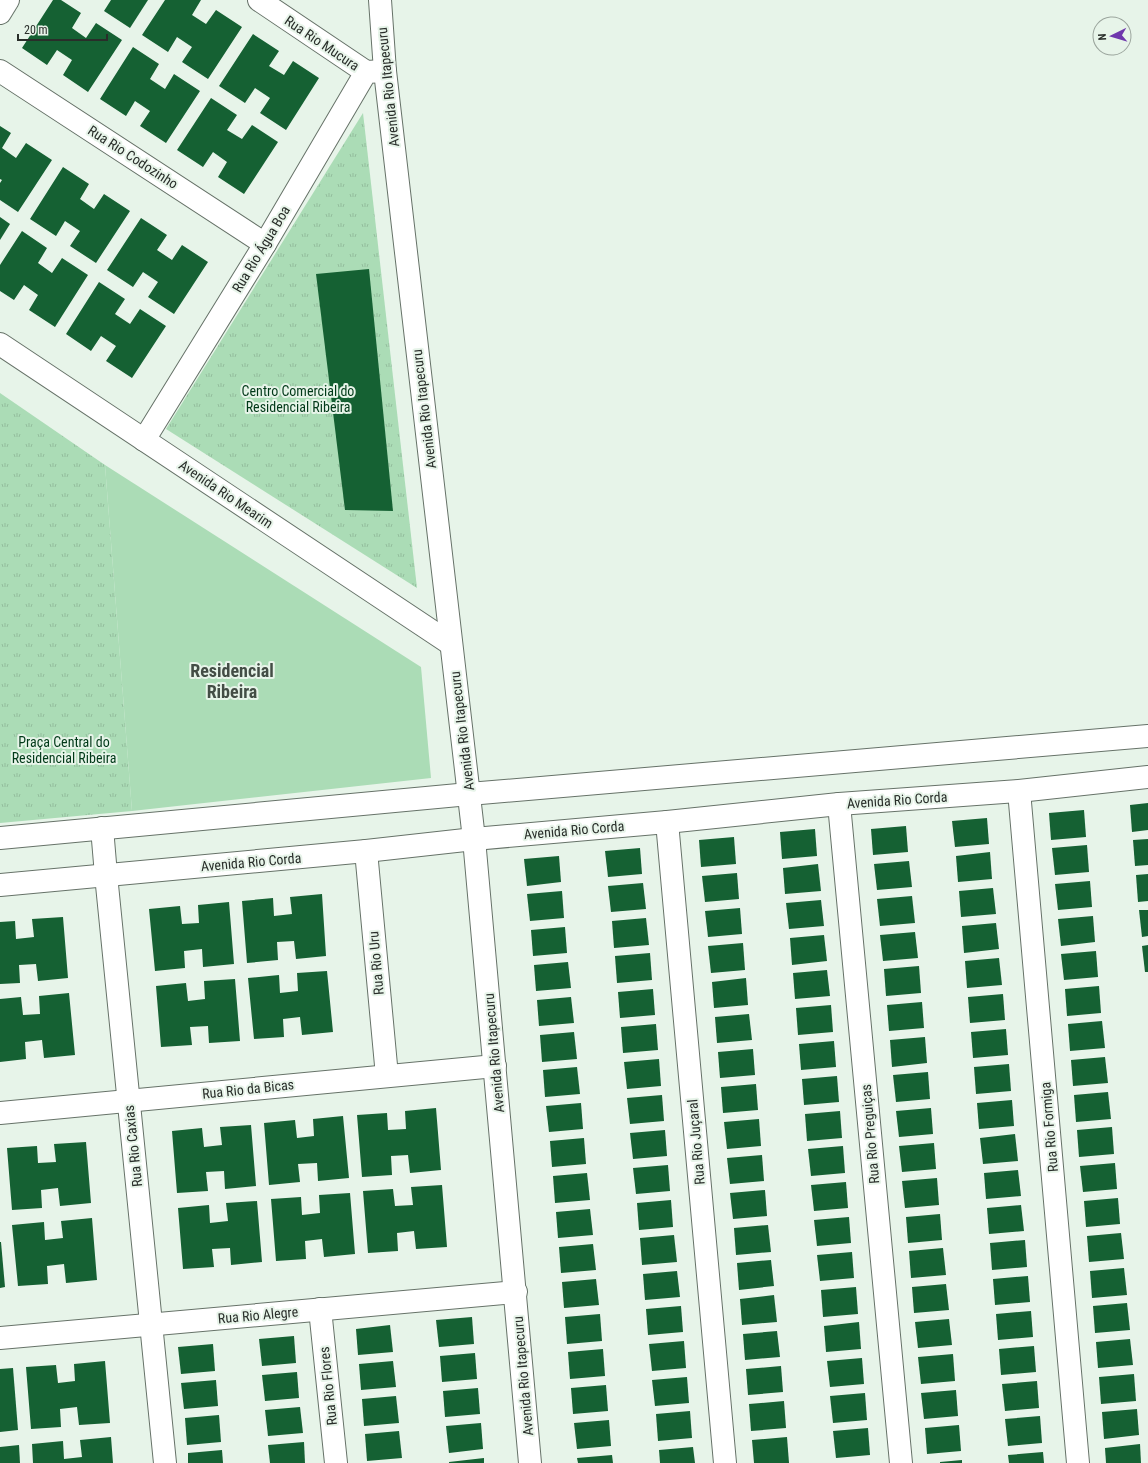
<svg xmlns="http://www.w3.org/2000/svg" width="1148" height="1463" font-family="'Roboto Condensed',sans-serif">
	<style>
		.grass { fill: #abdcb6 }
		.park { fill: url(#park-tufts) }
		.building { fill: #156133 }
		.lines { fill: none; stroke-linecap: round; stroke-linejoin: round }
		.street-casing { stroke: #667268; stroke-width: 24 }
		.secondary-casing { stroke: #667268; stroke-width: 24 }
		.street { stroke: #fff; stroke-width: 22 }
		.secondary { stroke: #fff; stroke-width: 22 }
		.labels { text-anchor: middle; stroke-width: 4; stroke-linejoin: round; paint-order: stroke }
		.street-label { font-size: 14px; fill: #292e2a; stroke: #e7f4e9 }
		.park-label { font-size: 14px; fill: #003918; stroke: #e7f4e9 }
		.district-label { font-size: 18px; font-weight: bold; fill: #434d45; stroke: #e7f4e9 }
	</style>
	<defs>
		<pattern id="park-tufts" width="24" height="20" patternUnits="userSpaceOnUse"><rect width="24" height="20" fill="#abdcb6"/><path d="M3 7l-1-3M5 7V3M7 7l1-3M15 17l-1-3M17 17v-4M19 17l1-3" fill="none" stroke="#93bd9d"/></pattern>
	</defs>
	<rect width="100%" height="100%" fill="#e7f4e9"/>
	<path class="grass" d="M 105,465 L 421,667 L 431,778 L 132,811 Z"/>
	<g class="park">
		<path d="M 363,113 L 417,588 L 166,429 Z"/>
		<path d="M 0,393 L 105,465 L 132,811 L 0,823 Z"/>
	</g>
	<g class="building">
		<path d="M 53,0 L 61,0 L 81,13 L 72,28 L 86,38 L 96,23 L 122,40 L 88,92 L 63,75 L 72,60 L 57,50 L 47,65 L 22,48 Z"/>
		<path d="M 111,0 L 148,0 L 130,28 L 104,11 Z"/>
		<path d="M 165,0 L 201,0 L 192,15 L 206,24 L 216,10 L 242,27 L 208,79 L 182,62 L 192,47 L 177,37 L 168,52 L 142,35 Z"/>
		<path d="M 253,34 L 279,51 L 269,66 L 284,75 L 293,61 L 319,78 L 286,130 L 260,113 L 270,98 L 255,88 L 245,103 L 219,86 Z"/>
		<path d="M 133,47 L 159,64 L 150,79 L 165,89 L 174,74 L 200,91 L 166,143 L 140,126 L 150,111 L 135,101 L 126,116 L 100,99 Z"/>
		<path d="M 211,98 L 237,115 L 227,130 L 242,139 L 252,125 L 278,142 L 244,194 L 218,177 L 227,162 L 213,152 L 203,167 L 177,150 Z"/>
		<path d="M 0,126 L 11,133 L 2,148 L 16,158 L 26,143 L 52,160 L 18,212 L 0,200 L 0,183 L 2,180 L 0,179 Z"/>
		<path d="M 63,167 L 89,184 L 80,199 L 94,209 L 104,194 L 130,211 L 96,263 L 70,246 L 80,231 L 65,221 L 56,236 L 30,219 Z"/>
		<path d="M 0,217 L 10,224 L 0,240 Z"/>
		<path d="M 141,218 L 167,235 L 157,250 L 172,260 L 182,245 L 208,262 L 174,314 L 148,297 L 158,282 L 143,272 L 133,287 L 107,270 Z"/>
		<path d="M 22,231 L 47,248 L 38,263 L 52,273 L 62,258 L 88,275 L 55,327 L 29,310 L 38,295 L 24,285 L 14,300 L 0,291 L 0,265 Z"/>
		<path d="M 369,269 L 393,511 L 345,510 L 316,274 Z"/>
		<path d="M 99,282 L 125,299 L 115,314 L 130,324 L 140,309 L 166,326 L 132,378 L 106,361 L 116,346 L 101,336 L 91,351 L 66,334 Z"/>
		<path d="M 1148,803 L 1148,830 L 1132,832 L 1130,805 Z"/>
		<path d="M 1084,810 L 1086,837 L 1051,840 L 1049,813 Z"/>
		<path d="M 987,818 L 989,844 L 955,847 L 952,821 Z"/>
		<path d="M 906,826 L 908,852 L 873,855 L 871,829 Z"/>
		<path d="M 815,829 L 817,856 L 782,859 L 780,832 Z"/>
		<path d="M 734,837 L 736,864 L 701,867 L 699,840 Z"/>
		<path d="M 1148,839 L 1148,865 L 1135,866 L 1133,840 Z"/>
		<path d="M 1087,845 L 1089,872 L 1055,875 L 1052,848 Z"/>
		<path d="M 640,848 L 642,874 L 608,877 L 605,851 Z"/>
		<path d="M 990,852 L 992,879 L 958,882 L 956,856 Z"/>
		<path d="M 559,856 L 561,882 L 527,886 L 524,859 Z"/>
		<path d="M 909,861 L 912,887 L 877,890 L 874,864 Z"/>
		<path d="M 818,864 L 821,891 L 785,894 L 783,868 Z"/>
		<path d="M 737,873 L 739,899 L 705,902 L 702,876 Z"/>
		<path d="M 1148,874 L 1148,901 L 1138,902 L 1136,875 Z"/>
		<path d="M 1090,881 L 1092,907 L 1058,910 L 1055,884 Z"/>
		<path d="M 643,883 L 646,909 L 611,912 L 608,886 Z"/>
		<path d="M 993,888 L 996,914 L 961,917 L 959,891 Z"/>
		<path d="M 562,891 L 564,918 L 530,921 L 527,894 Z"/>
		<path d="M 322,894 L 326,956 L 296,959 L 294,941 L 277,942 L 278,960 L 247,963 L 242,901 L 273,898 L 274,916 L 292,914 L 290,897 Z"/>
		<path d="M 912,896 L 915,923 L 880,926 L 877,899 Z"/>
		<path d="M 821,900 L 824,926 L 789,929 L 786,903 Z"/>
		<path d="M 229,902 L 234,964 L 203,967 L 202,949 L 184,951 L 185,968 L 155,971 L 149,909 L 180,906 L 182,924 L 199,923 L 198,905 Z"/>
		<path d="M 740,908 L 742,934 L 708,937 L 705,911 Z"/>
		<path d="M 1139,910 L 1148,910 L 1148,936 L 1142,937 Z"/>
		<path d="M 1093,916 L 1095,942 L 1061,946 L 1058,919 Z"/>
		<path d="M 63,917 L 68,978 L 38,981 L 36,964 L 19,965 L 20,983 L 0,984 L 0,922 L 15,921 L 16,939 L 34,937 L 32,919 Z"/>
		<path d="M 646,918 L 649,945 L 614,948 L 612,921 Z"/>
		<path d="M 996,923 L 999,949 L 964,953 L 962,926 Z"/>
		<path d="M 565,927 L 567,953 L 533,956 L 531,930 Z"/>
		<path d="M 915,932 L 918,958 L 883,961 L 880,935 Z"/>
		<path d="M 824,935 L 827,961 L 792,965 L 790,938 Z"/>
		<path d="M 743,943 L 745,970 L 711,973 L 708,946 Z"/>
		<path d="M 1148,945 L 1148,972 L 1145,972 L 1142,946 Z"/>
		<path d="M 1096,951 L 1098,977 L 1064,980 L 1061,954 Z"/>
		<path d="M 650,953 L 652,980 L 617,983 L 615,956 Z"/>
		<path d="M 999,958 L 1002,985 L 967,988 L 965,961 Z"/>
		<path d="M 568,962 L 571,988 L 536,991 L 534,965 Z"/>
		<path d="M 919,966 L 921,993 L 886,996 L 884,969 Z"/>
		<path d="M 827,970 L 830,996 L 795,999 L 793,973 Z"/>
		<path d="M 327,971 L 333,1032 L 302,1035 L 300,1017 L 283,1019 L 284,1037 L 254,1039 L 248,978 L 279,975 L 280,993 L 298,991 L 297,973 Z"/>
		<path d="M 746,978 L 748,1005 L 714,1008 L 712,982 Z"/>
		<path d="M 235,979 L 240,1041 L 209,1043 L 208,1026 L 190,1027 L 192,1045 L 161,1047 L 156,986 L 186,983 L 188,1001 L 205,999 L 204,981 Z"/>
		<path d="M 1099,986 L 1101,1013 L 1067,1016 L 1065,989 Z"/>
		<path d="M 653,989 L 655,1015 L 620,1018 L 618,992 Z"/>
		<path d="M 69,993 L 75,1055 L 44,1058 L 42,1040 L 25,1042 L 26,1059 L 0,1062 L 0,999 L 21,997 L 23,1015 L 40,1014 L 39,996 Z"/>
		<path d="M 1003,994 L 1005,1020 L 970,1023 L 968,997 Z"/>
		<path d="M 571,997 L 574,1023 L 539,1026 L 537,1000 Z"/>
		<path d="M 922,1002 L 924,1028 L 889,1031 L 887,1005 Z"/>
		<path d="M 831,1005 L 833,1032 L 798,1035 L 796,1008 Z"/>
		<path d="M 749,1014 L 752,1040 L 717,1043 L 715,1017 Z"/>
		<path d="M 1102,1021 L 1105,1048 L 1070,1051 L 1068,1024 Z"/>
		<path d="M 656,1024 L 658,1050 L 623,1053 L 621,1027 Z"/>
		<path d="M 1006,1029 L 1008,1055 L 973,1058 L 971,1032 Z"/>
		<path d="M 574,1032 L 577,1059 L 542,1062 L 540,1035 Z"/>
		<path d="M 925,1037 L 927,1063 L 892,1067 L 890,1040 Z"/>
		<path d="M 834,1041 L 836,1067 L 801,1070 L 799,1044 Z"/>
		<path d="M 753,1049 L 755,1075 L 720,1078 L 718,1052 Z"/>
		<path d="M 1105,1057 L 1108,1083 L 1073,1086 L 1071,1060 Z"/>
		<path d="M 659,1059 L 661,1086 L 627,1089 L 624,1062 Z"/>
		<path d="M 1009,1064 L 1011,1091 L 976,1094 L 974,1067 Z"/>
		<path d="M 577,1067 L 580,1094 L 545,1097 L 543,1070 Z"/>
		<path d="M 928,1072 L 930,1099 L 896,1102 L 893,1075 Z"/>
		<path d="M 837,1076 L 839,1102 L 804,1105 L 802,1079 Z"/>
		<path d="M 756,1084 L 758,1110 L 723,1113 L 721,1087 Z"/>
		<path d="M 1108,1092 L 1111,1119 L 1076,1122 L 1074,1095 Z"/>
		<path d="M 662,1095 L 664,1121 L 630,1124 L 627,1098 Z"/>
		<path d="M 1012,1100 L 1014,1126 L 979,1129 L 977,1103 Z"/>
		<path d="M 581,1103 L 583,1129 L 549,1132 L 546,1106 Z"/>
		<path d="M 436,1108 L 441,1170 L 410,1173 L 408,1155 L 391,1156 L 392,1175 L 362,1177 L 357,1115 L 387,1113 L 388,1130 L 406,1129 L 405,1111 Z"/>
		<path d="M 931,1108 L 933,1134 L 899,1137 L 896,1111 Z"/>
		<path d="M 840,1111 L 842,1138 L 807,1141 L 805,1114 Z"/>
		<path d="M 343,1116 L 349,1178 L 318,1181 L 317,1163 L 298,1164 L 300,1182 L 269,1185 L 264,1123 L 295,1120 L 297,1138 L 314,1136 L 313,1119 Z"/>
		<path d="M 759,1119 L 761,1146 L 727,1149 L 724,1122 Z"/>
		<path d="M 251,1125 L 256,1186 L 225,1189 L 224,1171 L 206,1172 L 208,1191 L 177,1193 L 172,1131 L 202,1128 L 204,1147 L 222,1145 L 220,1127 Z"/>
		<path d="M 1112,1127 L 1114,1154 L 1079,1157 L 1077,1130 Z"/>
		<path d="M 665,1130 L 667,1156 L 633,1159 L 630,1133 Z"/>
		<path d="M 1015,1134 L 1018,1161 L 983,1164 L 980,1138 Z"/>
		<path d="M 584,1138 L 586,1164 L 552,1167 L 550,1141 Z"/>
		<path d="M 86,1142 L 91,1203 L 60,1206 L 58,1188 L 41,1190 L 42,1208 L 12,1210 L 7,1148 L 37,1146 L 38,1163 L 56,1162 L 54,1144 Z"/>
		<path d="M 934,1143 L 936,1169 L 902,1172 L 899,1146 Z"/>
		<path d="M 843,1146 L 845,1173 L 811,1176 L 808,1149 Z"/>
		<path d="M 762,1155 L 764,1181 L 730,1184 L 727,1158 Z"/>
		<path d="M 1115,1163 L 1117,1189 L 1083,1192 L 1080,1166 Z"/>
		<path d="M 668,1165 L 670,1191 L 636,1194 L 633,1168 Z"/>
		<path d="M 1018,1170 L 1021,1196 L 986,1199 L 984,1173 Z"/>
		<path d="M 587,1173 L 590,1200 L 555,1203 L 553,1176 Z"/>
		<path d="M 937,1178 L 939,1205 L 905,1208 L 902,1181 Z"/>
		<path d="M 846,1182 L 848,1208 L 814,1211 L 811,1185 Z"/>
		<path d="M 442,1185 L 447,1247 L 416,1249 L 414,1231 L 397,1233 L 398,1251 L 368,1253 L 363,1191 L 393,1189 L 395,1206 L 413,1205 L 411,1187 Z"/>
		<path d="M 765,1190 L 767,1216 L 733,1219 L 730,1193 Z"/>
		<path d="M 350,1193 L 355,1254 L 324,1257 L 322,1239 L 305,1241 L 306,1259 L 276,1261 L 271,1199 L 301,1197 L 302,1215 L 320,1213 L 319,1195 Z"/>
		<path d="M 1118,1198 L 1120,1224 L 1086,1227 L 1084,1201 Z"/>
		<path d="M 671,1200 L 673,1227 L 639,1230 L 637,1203 Z"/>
		<path d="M 257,1201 L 262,1262 L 231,1265 L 230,1248 L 212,1249 L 214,1267 L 183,1269 L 178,1208 L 209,1205 L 210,1223 L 228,1221 L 226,1203 Z"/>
		<path d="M 1021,1205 L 1024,1231 L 989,1234 L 987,1208 Z"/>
		<path d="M 590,1209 L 593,1235 L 558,1238 L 556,1212 Z"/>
		<path d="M 940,1214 L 942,1240 L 908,1243 L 906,1217 Z"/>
		<path d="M 849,1217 L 851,1243 L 817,1246 L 814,1220 Z"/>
		<path d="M 92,1218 L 97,1280 L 66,1283 L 64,1264 L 47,1266 L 48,1284 L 18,1286 L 12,1225 L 44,1222 L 45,1240 L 63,1238 L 61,1221 Z"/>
		<path d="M 768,1225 L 771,1252 L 736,1255 L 734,1228 Z"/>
		<path d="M 1121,1233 L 1124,1259 L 1089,1262 L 1087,1236 Z"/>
		<path d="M 674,1235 L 677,1262 L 642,1265 L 640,1238 Z"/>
		<path d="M 1025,1240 L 1027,1267 L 992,1270 L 990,1243 Z"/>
		<path d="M 0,1242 L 1,1242 L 5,1287 L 0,1288 Z"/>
		<path d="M 593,1244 L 596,1270 L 561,1273 L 559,1247 Z"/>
		<path d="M 943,1248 L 946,1275 L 911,1278 L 909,1251 Z"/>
		<path d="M 852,1252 L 854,1278 L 820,1281 L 817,1255 Z"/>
		<path d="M 771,1260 L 774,1286 L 739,1290 L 737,1263 Z"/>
		<path d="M 1124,1268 L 1127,1295 L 1092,1298 L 1090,1271 Z"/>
		<path d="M 677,1271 L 680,1297 L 645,1300 L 643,1274 Z"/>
		<path d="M 1028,1276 L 1030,1302 L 995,1305 L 993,1279 Z"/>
		<path d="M 596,1279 L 599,1305 L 564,1308 L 562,1282 Z"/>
		<path d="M 946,1284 L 949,1310 L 914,1313 L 912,1287 Z"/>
		<path d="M 856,1287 L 858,1314 L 823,1317 L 821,1290 Z"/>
		<path d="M 774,1295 L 777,1322 L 742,1325 L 740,1299 Z"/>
		<path d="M 1127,1303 L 1130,1330 L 1095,1333 L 1093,1306 Z"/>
		<path d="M 681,1306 L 683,1332 L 648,1335 L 646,1309 Z"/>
		<path d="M 1031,1311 L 1033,1337 L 998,1340 L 996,1314 Z"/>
		<path d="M 600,1314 L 602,1341 L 567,1344 L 565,1317 Z"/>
		<path d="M 472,1317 L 474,1344 L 439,1347 L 436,1320 Z"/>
		<path d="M 949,1319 L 952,1345 L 918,1348 L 915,1322 Z"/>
		<path d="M 859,1322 L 861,1349 L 826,1352 L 824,1326 Z"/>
		<path d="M 390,1325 L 393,1352 L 358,1355 L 356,1329 Z"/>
		<path d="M 777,1331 L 780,1357 L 745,1360 L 743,1334 Z"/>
		<path d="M 294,1336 L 296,1363 L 262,1366 L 259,1339 Z"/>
		<path d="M 1130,1339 L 1133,1365 L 1098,1368 L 1096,1342 Z"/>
		<path d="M 684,1341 L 686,1368 L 652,1371 L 649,1344 Z"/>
		<path d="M 213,1344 L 215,1371 L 181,1374 L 178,1347 Z"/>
		<path d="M 1034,1346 L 1036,1372 L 1001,1375 L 999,1349 Z"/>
		<path d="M 603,1349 L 605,1376 L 570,1379 L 568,1352 Z"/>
		<path d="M 475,1353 L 477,1379 L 442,1382 L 440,1356 Z"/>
		<path d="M 953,1354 L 955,1381 L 921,1384 L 918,1357 Z"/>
		<path d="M 862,1358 L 864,1384 L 830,1387 L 827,1361 Z"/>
		<path d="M 105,1361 L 110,1423 L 79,1425 L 77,1407 L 60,1409 L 61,1427 L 31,1429 L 26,1367 L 56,1365 L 58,1383 L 75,1381 L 74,1364 Z"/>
		<path d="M 393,1361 L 396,1387 L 361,1390 L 359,1364 Z"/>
		<path d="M 781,1366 L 783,1392 L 748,1395 L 746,1369 Z"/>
		<path d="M 13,1368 L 18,1430 L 0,1432 L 0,1369 Z"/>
		<path d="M 297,1372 L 299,1398 L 265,1401 L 262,1375 Z"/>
		<path d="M 1134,1374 L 1136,1401 L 1101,1404 L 1099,1377 Z"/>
		<path d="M 687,1377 L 689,1403 L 655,1406 L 652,1380 Z"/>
		<path d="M 216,1380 L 218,1406 L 184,1409 L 181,1383 Z"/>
		<path d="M 1037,1381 L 1039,1408 L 1005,1411 L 1002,1384 Z"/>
		<path d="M 606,1385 L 608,1411 L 573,1414 L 571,1388 Z"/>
		<path d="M 478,1388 L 480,1414 L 445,1417 L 443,1391 Z"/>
		<path d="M 956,1390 L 958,1416 L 924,1419 L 921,1393 Z"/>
		<path d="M 865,1393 L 867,1420 L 833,1423 L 830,1396 Z"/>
		<path d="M 396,1396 L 399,1423 L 364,1426 L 362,1399 Z"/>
		<path d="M 784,1401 L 786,1428 L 751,1431 L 749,1404 Z"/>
		<path d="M 300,1407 L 303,1433 L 268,1436 L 265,1410 Z"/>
		<path d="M 1137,1409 L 1139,1435 L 1104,1439 L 1102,1412 Z"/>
		<path d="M 690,1411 L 692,1438 L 658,1441 L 656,1414 Z"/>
		<path d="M 219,1415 L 221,1442 L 187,1445 L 185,1418 Z"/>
		<path d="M 1040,1416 L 1042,1443 L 1008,1446 L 1005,1419 Z"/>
		<path d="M 609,1420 L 611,1446 L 577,1449 L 574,1423 Z"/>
		<path d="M 481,1423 L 483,1449 L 449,1453 L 446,1426 Z"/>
		<path d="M 959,1425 L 961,1451 L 927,1454 L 925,1428 Z"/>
		<path d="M 868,1428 L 870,1455 L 836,1458 L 833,1431 Z"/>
		<path d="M 399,1431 L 402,1458 L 367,1461 L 365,1434 Z"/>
		<path d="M 111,1437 L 113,1463 L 33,1463 L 32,1444 L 63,1441 L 64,1459 L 82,1457 L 80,1440 Z"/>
		<path d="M 787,1437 L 789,1463 L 754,1463 L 752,1440 Z"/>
		<path d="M 304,1442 L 305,1463 L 270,1463 L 268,1445 Z"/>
		<path d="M 1140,1444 L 1141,1463 L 1106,1463 L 1105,1448 Z"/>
		<path d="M 19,1445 L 20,1463 L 0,1463 L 0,1447 Z"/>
		<path d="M 693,1447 L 695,1463 L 660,1463 L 659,1450 Z"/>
		<path d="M 222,1450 L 223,1463 L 188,1463 L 188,1453 Z"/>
		<path d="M 1043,1452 L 1044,1463 L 1009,1463 L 1008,1455 Z"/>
		<path d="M 612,1455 L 613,1463 L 578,1463 L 577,1458 Z"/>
		<path d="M 484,1458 L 484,1463 L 449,1463 L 449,1462 Z"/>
		<path d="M 962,1460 L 962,1463 L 940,1463 L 940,1462 Z"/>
	</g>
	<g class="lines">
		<g class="street-casing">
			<g id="street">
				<path d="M 259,0 L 366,72"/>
				<path d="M 0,13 L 8,0"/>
				<path d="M 0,71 L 265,244"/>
				<path d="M 144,440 L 265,244 L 366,72 L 385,71"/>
				<path d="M 1019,791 L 1078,1463"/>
				<path d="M 839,804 L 901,1463"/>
				<path d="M 667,822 L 725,1463"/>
				<path d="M 102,828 L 106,875 L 165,1463"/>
				<path d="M 366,851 L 387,1076"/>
				<path d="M 0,1113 L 495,1066"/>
				<path d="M 320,1309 L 336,1463"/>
				<path d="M 0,1338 L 516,1292"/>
			</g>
		</g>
		<g class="secondary-casing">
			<g id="secondary">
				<path d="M 380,0 L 385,71 L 474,839 L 530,1463"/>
				<path d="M 0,344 L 451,644"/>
				<path d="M 0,838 L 469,794 L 1148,736"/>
				<path d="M 0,885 L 366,851 L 474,839 L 667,822 L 839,804 L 1019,791 L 1148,777"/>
			</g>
		</g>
		<use href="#street" class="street"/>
		<use href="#secondary" class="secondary"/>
	</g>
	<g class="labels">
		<g class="street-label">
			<text transform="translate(322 43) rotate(34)" y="5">Rua Rio Mucura</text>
			<text transform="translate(388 87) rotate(-96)" y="5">Avenida Rio Itapecuru</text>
			<text transform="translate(133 157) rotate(33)" y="5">Rua Rio Codozinho</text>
			<text transform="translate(261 249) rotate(-59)" y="5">Rua Rio Água Boa</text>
			<text transform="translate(424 409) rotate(-97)" y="5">Avenida Rio Itapecuru</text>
			<text transform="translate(226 494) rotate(34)" y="5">Avenida Rio Mearim</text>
			<text transform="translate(462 731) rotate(-97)" y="5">Avenida Rio Itapecuru</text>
			<text transform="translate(897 800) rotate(-4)" y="5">Avenida Rio Corda</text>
			<text transform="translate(574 830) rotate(-5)" y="5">Avenida Rio Corda</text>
			<text transform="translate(251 862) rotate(-5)" y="5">Avenida Rio Corda</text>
			<text transform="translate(376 963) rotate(-95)" y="5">Rua Rio Uru</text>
			<text transform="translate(494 1053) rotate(-95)" y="5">Avenida Rio Itapecuru</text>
			<text transform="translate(248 1089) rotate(-6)" y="5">Rua Rio da Bicas</text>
			<text transform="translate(1049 1127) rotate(-95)" y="5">Rua Rio Formiga</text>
			<text transform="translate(870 1134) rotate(-95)" y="5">Rua Rio Preguiças</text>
			<text transform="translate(696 1142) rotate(-95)" y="5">Rua Rio Juçaral</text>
			<text transform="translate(133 1146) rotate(-96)" y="5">Rua Rio Caxias</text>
			<text transform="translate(258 1315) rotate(-5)" y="5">Rua Rio Alegre</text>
			<text transform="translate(523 1376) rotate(-95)" y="5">Avenida Rio Itapecuru</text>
			<text transform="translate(328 1386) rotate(-96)" y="5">Rua Rio Flores</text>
		</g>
		<g class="park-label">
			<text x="298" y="396">Centro Comercial do<tspan x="298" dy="16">Residencial Ribeira</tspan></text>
			<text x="64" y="747">Praça Central do<tspan x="64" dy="16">Residencial Ribeira</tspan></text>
		</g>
		<g class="district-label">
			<text x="232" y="677">Residencial<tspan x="232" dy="21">Ribeira</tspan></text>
		</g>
	</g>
	<g transform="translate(1112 36) rotate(265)"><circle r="19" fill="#e7f4e9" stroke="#9ba59d"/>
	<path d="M0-3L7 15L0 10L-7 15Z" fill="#6f37ad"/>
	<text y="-6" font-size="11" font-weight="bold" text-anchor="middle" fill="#292e2a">N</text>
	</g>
	<path d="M18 34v6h89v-6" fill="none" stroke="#292e2a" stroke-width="2"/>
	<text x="24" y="34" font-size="12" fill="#292e2a" stroke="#e7f4e9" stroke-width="3" paint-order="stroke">20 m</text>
</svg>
